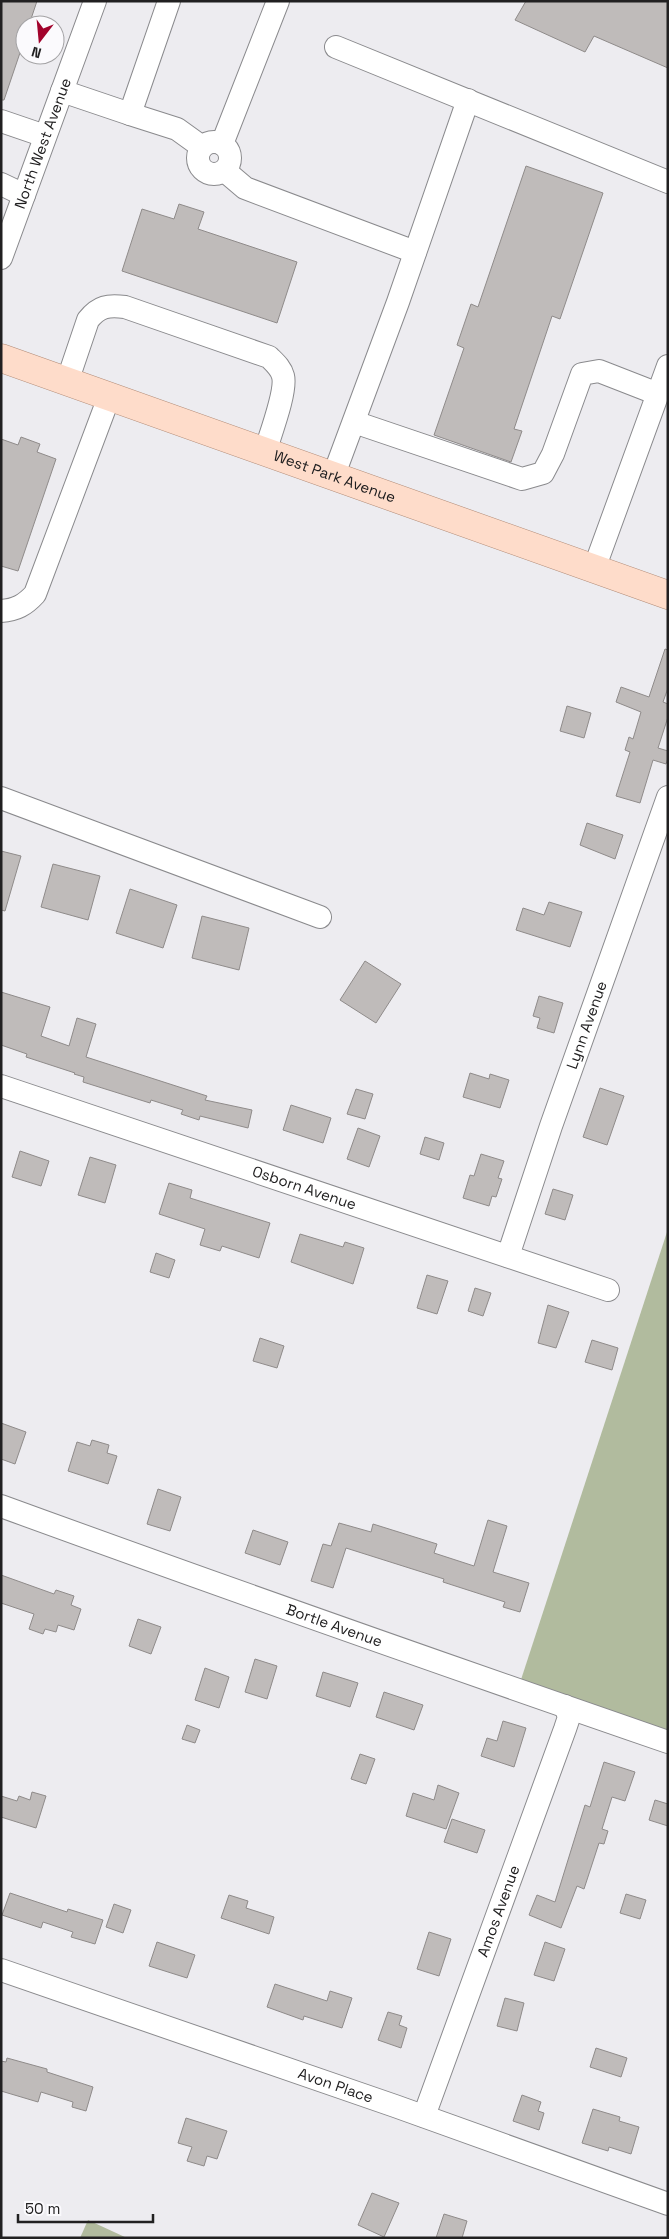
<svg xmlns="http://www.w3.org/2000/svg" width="669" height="2239" font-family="'Space Grotesk',sans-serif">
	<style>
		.forest { fill: #b1bb9e }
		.building { fill: #bfbbba; stroke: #8f8b8a }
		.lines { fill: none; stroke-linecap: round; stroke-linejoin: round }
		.minor-casing { stroke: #8a8a8d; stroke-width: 24 }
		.major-casing { stroke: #b18b77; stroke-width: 29 }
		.minor { stroke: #fff; stroke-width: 22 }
		.major { stroke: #fedcca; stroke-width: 28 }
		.labels { text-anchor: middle; stroke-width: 4.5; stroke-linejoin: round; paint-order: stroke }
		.street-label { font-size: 15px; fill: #212021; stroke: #fbfafd }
	</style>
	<rect width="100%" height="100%" fill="#edecf0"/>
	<g class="forest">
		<path d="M 668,1229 L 668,1747 L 516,1695 Z"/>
		<path d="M 88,2220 L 127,2238 L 80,2238 Z"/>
	</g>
	<g class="building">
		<path d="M 1,1 L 37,1 L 29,25 L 25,25 L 25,38 L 4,100 L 1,100 Z"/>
		<path d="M 526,1 L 668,1 L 668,68 L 594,36 L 585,52 L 515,20 Z"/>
		<path d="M 526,166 L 603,193 L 560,319 L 552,316 L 514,429 L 522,431 L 511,462 L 434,435 L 464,348 L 457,345 L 471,304 L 478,307 Z"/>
		<path d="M 179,204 L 204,212 L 198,229 L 297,262 L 277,323 L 122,271 L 142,209 L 174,219 Z"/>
		<path d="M 21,437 L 40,444 L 37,452 L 56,459 L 18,571 L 1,566 L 1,439 L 18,445 Z"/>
		<path d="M 665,649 L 668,650 L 668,688 L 663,702 L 668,704 L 668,717 L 658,748 L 668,751 L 668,758 L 666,764 L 653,760 L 640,803 L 616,796 L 630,752 L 625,750 L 629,737 L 633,739 L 641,712 L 616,702 L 621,687 L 649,697 Z"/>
		<path d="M 567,706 L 591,713 L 584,738 L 560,731 Z"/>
		<path d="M 587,823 L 623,835 L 615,859 L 580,845 Z"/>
		<path d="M 1,851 L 21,856 L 5,911 L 1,910 Z"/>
		<path d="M 53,864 L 100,876 L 88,920 L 41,907 Z"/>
		<path d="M 130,889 L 177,905 L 163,948 L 116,933 Z"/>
		<path d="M 549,902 L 582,912 L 570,947 L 516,930 L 523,908 L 544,915 Z"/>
		<path d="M 202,916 L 249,928 L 239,970 L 192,958 Z"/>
		<path d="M 365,961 L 401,984 L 376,1023 L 340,1000 Z"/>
		<path d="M 1,992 L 50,1007 L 41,1036 L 69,1046 L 77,1018 L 96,1024 L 86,1057 L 207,1096 L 205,1100 L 252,1110 L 248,1128 L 200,1116 L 199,1120 L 181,1114 L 183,1110 L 151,1100 L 150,1103 L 83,1082 L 84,1077 L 74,1074 L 75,1073 L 26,1057 L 27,1054 L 1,1045 Z"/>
		<path d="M 539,996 L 563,1003 L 554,1033 L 537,1028 L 540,1018 L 533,1016 Z"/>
		<path d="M 470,1073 L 489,1079 L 490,1074 L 509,1080 L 500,1108 L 463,1097 Z"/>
		<path d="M 600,1088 L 624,1096 L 607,1145 L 583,1137 Z"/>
		<path d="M 356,1089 L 373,1094 L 365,1119 L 347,1114 Z"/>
		<path d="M 291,1105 L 331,1118 L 323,1143 L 283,1130 Z"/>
		<path d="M 358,1128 L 380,1136 L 369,1167 L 347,1159 Z"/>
		<path d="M 425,1137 L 444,1143 L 439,1160 L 420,1154 Z"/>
		<path d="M 20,1151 L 49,1161 L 41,1186 L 12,1177 Z"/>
		<path d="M 481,1154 L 504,1161 L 498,1178 L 502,1179 L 496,1197 L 492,1196 L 489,1206 L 463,1198 L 470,1175 L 474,1176 Z"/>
		<path d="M 90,1157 L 116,1165 L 105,1203 L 78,1195 Z"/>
		<path d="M 169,1183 L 192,1190 L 190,1198 L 270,1223 L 259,1258 L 222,1246 L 220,1251 L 200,1245 L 205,1229 L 159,1214 Z"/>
		<path d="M 553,1189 L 573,1195 L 565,1220 L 545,1214 Z"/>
		<path d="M 300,1234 L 343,1247 L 345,1242 L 364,1248 L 353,1284 L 291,1262 Z"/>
		<path d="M 156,1253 L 175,1260 L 169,1278 L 150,1272 Z"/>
		<path d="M 427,1275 L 448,1281 L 437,1314 L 417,1308 Z"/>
		<path d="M 475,1288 L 491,1293 L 483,1316 L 468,1311 Z"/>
		<path d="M 548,1305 L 569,1312 L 556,1348 L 538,1343 Z"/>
		<path d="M 260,1338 L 284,1346 L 277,1368 L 253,1361 Z"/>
		<path d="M 592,1340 L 618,1348 L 612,1370 L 585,1362 Z"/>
		<path d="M 1,1423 L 26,1432 L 15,1464 L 1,1459 Z"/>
		<path d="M 92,1440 L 109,1445 L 107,1453 L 117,1456 L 108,1484 L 68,1471 L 77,1442 L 90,1446 Z"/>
		<path d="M 158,1489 L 181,1497 L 170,1531 L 147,1524 Z"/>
		<path d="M 488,1520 L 507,1526 L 493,1572 L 529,1583 L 520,1612 L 503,1607 L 505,1602 L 443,1582 L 444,1579 L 346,1548 L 333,1588 L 311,1581 L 323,1544 L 331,1546 L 339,1523 L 371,1532 L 373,1524 L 437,1544 L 434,1553 L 474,1566 Z"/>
		<path d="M 253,1530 L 288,1542 L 280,1565 L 245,1553 Z"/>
		<path d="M 1,1575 L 54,1594 L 56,1590 L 74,1596 L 71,1605 L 81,1609 L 74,1630 L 58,1625 L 56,1632 L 45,1629 L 43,1634 L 29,1629 L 34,1614 L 1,1603 Z"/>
		<path d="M 138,1619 L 161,1627 L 151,1654 L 129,1646 Z"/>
		<path d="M 255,1659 L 277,1666 L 267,1699 L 245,1692 Z"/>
		<path d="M 205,1668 L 229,1677 L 219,1708 L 195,1700 Z"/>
		<path d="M 323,1672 L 358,1683 L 350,1707 L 316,1696 Z"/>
		<path d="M 384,1692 L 423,1705 L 414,1730 L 376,1717 Z"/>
		<path d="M 503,1721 L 526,1728 L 514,1767 L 481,1756 L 487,1738 L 497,1741 Z"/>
		<path d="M 187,1725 L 200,1730 L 195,1743 L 182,1739 Z"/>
		<path d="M 360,1754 L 375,1759 L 366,1784 L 351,1779 Z"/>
		<path d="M 604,1762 L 635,1772 L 625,1801 L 612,1797 L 602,1829 L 608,1831 L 604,1844 L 599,1843 L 584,1889 L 577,1886 L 561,1928 L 529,1915 L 537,1895 L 555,1902 L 585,1805 L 590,1807 Z"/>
		<path d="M 438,1785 L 459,1793 L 446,1829 L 406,1816 L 413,1793 L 434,1800 Z"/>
		<path d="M 32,1792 L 46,1796 L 36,1828 L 1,1817 L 1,1796 L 17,1801 L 19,1796 L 30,1800 Z"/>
		<path d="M 655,1800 L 668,1804 L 668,1826 L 649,1820 Z"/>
		<path d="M 452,1819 L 485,1830 L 477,1853 L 444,1842 Z"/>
		<path d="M 10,1893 L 67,1912 L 68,1909 L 103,1920 L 95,1944 L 71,1937 L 73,1932 L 43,1922 L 41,1928 L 2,1915 Z"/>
		<path d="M 626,1894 L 646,1900 L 640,1919 L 620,1913 Z"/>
		<path d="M 229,1895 L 248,1901 L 246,1908 L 274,1917 L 269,1934 L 221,1918 Z"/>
		<path d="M 114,1904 L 131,1910 L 123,1933 L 106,1927 Z"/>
		<path d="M 429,1932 L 451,1939 L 439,1976 L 417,1969 Z"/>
		<path d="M 157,1942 L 195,1955 L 187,1978 L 149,1966 Z"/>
		<path d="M 545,1942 L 565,1949 L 554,1981 L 534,1975 Z"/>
		<path d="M 275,1984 L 327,2001 L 330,1991 L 352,1998 L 342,2028 L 304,2016 L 303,2020 L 267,2007 Z"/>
		<path d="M 505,1998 L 524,2003 L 517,2031 L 497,2026 Z"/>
		<path d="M 388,2012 L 402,2016 L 399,2025 L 407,2028 L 401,2048 L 378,2040 Z"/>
		<path d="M 596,2048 L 627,2058 L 621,2077 L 590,2067 Z"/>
		<path d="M 7,2058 L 47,2069 L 47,2072 L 93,2087 L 86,2111 L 72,2107 L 73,2102 L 41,2092 L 38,2102 L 1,2091 L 1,2061 L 6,2062 Z"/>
		<path d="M 522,2095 L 541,2102 L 538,2111 L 544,2113 L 539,2130 L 513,2121 Z"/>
		<path d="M 593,2109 L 620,2117 L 619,2121 L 639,2127 L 631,2154 L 609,2147 L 608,2151 L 582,2143 Z"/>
		<path d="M 186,2118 L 227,2131 L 217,2159 L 207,2156 L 204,2166 L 187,2161 L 192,2147 L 178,2143 Z"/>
		<path d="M 372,2193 L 399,2203 L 384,2237 L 358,2225 Z"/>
		<path d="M 444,2214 L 467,2221 L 462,2238 L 436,2238 Z"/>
	</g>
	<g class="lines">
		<g class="minor-casing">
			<g id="minor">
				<path d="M 336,47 L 668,182"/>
				<path d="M 62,91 L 130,114 L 169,1"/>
				<path d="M 130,114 L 177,129 L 202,147"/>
				<path d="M 1,121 L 45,136"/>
				<circle cx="214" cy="158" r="16"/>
				<path d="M 222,144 L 278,1"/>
				<path d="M 225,171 L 245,188 L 415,252"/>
				<path d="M 1,184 L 24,195"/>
				<path id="s1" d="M 1,258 L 95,1"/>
				<path d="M 67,382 L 88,320 C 99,306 108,305 125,307 L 269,357 C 275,363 281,368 283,376 C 287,391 270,435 265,452"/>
				<path d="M 354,422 L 522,479 L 543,473 L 553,454 L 582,374 L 599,371 L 658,394"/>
				<path d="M 333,477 L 398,302 L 468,100"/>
				<path d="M 594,569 L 668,366"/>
				<path d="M 1,611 C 16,610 25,605 35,594 L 109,397"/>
				<path d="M 1,798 L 320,917"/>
				<path id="s2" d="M 1,1086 L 608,1290"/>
				<path id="s3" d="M 508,1256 L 551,1126 L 668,797"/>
				<path id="s4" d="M 1,1506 C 223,1587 445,1665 668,1742"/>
				<path id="s5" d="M 1,1970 L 395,2106 L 668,2204"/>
				<path id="s6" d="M 424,2116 L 565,1729 L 569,1717 L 565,1706"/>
			</g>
		</g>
		<g class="major-casing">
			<g id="major">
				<path id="s7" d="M 1,358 L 668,595"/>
			</g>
		</g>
		<use href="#minor" class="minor"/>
		<use href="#major" class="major"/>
	</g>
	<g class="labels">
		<g class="street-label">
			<text dy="5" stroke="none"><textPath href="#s1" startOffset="122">North West Avenue</textPath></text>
			<text dy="5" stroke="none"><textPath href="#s7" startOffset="354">West Park Avenue</textPath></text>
			<text dy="5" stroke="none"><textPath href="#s3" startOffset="244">Lynn Avenue</textPath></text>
			<text dy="5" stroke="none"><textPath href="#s2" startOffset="320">Osborn Avenue</textPath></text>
			<text dy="5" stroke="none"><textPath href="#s4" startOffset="354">Bortle Avenue</textPath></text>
			<text dy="5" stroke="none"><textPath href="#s6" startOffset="218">Amos Avenue</textPath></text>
			<text dy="5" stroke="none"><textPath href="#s5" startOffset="354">Avon Place</textPath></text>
		</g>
	</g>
	<rect width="669" height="2239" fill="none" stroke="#212021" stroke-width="5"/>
	<g transform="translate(40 40) rotate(196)"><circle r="24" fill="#fbfafd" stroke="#a4a3a5"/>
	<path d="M0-4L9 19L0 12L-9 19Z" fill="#a2032c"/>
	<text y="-8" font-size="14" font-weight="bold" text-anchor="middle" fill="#212021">N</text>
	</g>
	<path d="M18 2214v8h135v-8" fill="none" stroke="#212021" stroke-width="2.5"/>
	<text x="25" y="2214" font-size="15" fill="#212021" stroke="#fbfafd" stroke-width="4" paint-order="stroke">50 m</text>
</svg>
